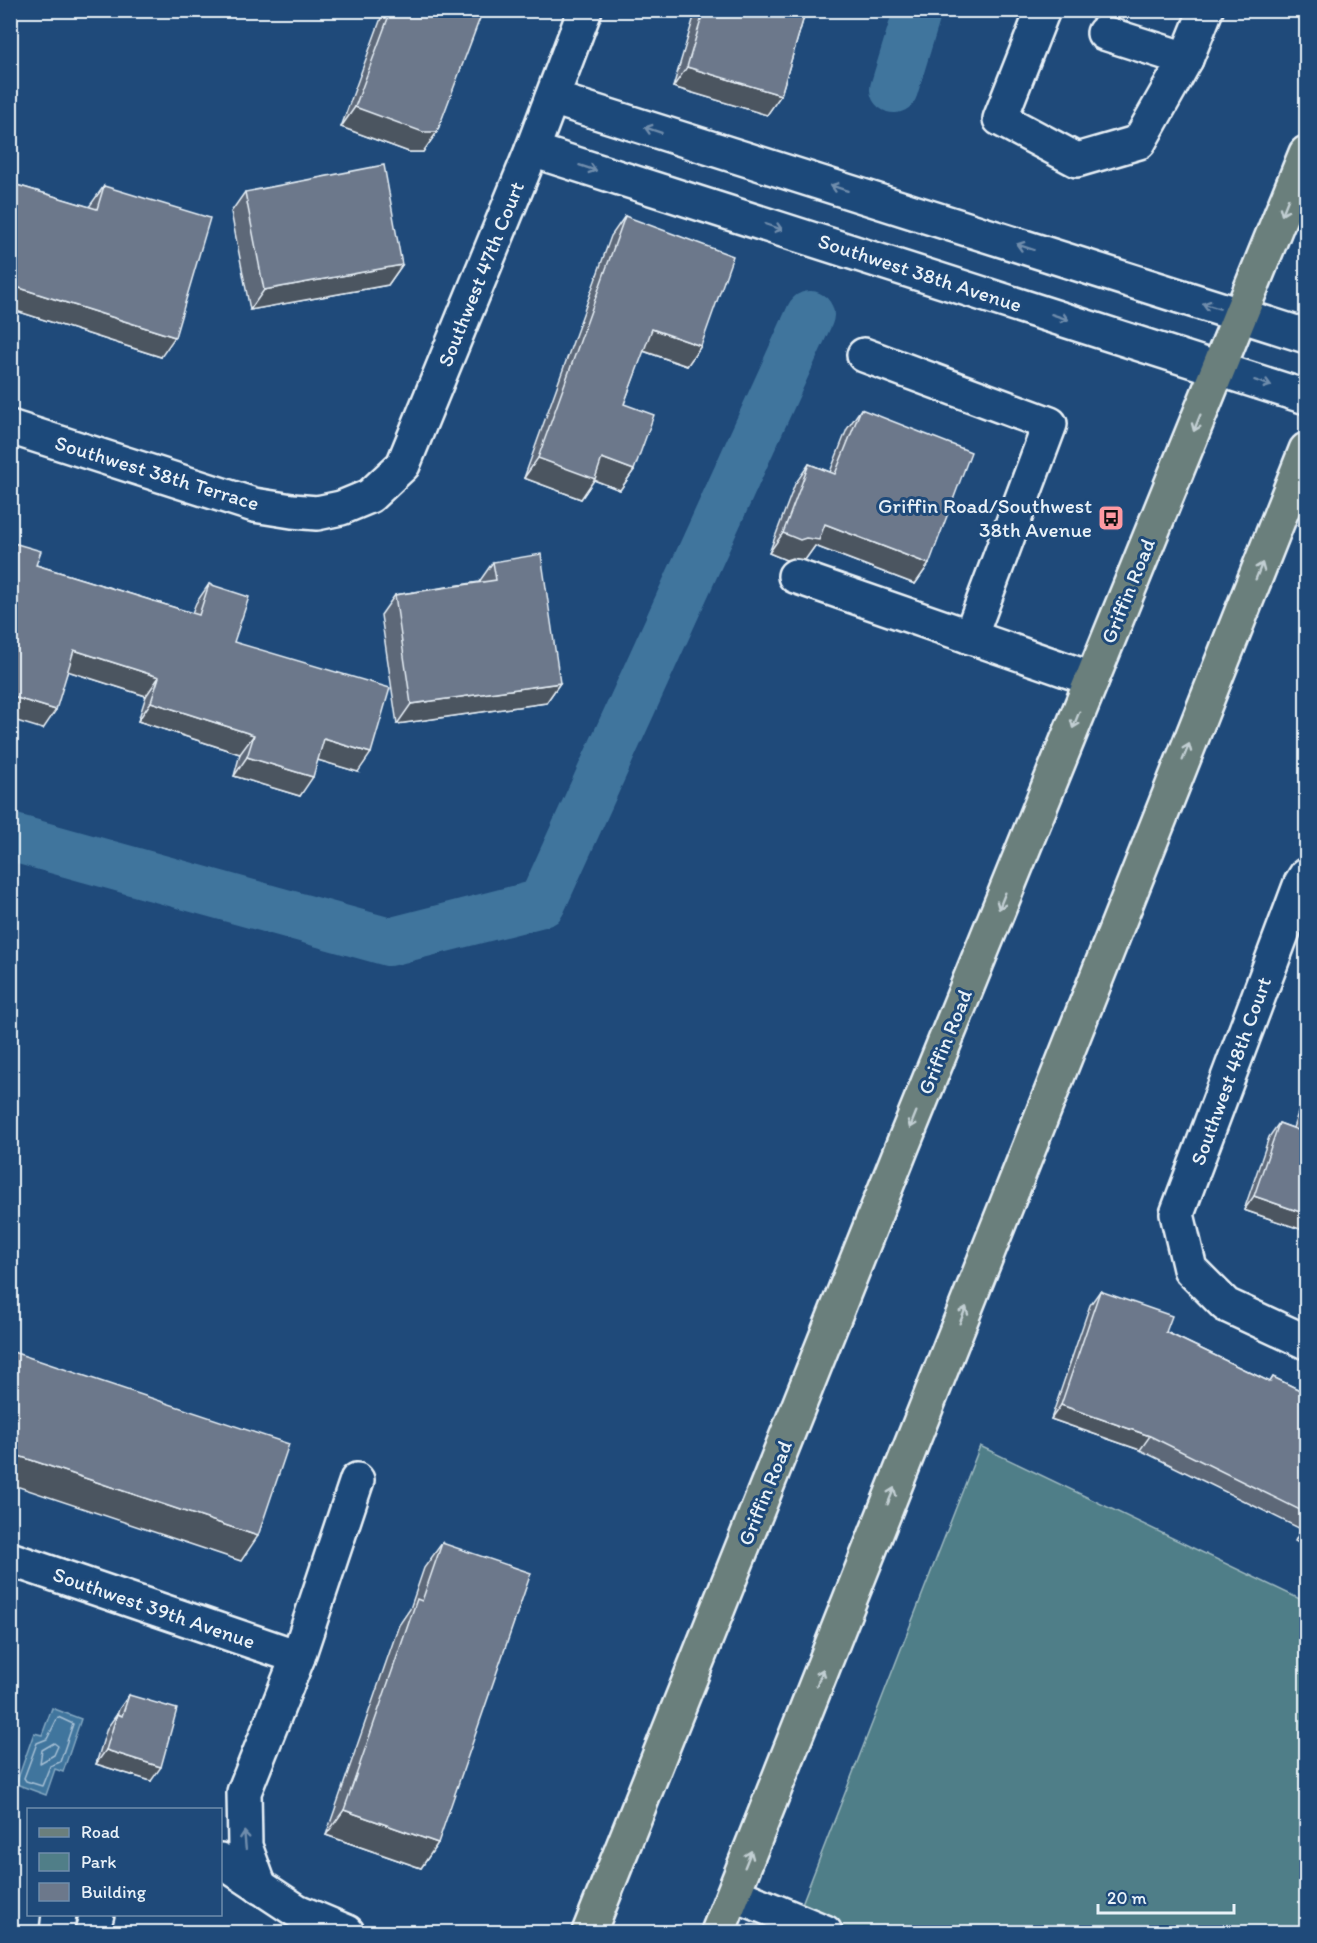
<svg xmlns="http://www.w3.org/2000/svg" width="1317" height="1943" font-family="Itim,sans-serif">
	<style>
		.green { fill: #507e88; stroke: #9cb8c0; stroke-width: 1.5 }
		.water { fill: #40759d; stroke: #83a7c1; stroke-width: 1.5 }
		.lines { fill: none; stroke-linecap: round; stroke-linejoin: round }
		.shore { stroke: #a5bfd4; stroke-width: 1.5 }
		.canal { stroke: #40759d; stroke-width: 48 }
		.minor-casing { stroke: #e8f1f8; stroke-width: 38 }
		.major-casing { stroke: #e8f1f8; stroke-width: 38 }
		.minor { stroke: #1f4a7a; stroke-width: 33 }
		.major { stroke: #6b7f7c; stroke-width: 33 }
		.wall { fill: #5d6778; stroke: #e8f1f8; stroke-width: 1.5 }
		.shaded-wall { fill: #4c5461; stroke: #e8f1f8; stroke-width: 1.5 }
		.building { fill: #6c788b; stroke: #e8f1f8; stroke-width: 1.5 }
		.oneway { stroke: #6f8dac }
		.oneway2 { stroke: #c2cfd3 }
		.labels { text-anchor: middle; stroke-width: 6; stroke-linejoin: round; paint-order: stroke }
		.street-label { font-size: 21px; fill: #e8f1f8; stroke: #1f4a7a }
		.poi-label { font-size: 21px; fill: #e8f1f8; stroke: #1f4a7a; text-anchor: end }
	</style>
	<rect width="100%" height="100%" fill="#1f4a7a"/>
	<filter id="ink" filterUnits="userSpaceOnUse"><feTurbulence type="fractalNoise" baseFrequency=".0167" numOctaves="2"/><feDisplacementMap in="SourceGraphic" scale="12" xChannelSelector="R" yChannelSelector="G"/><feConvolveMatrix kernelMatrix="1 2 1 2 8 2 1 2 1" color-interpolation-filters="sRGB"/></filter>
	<g filter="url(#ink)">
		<path class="green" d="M 980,1446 L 1306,1602 L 1306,1932 L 791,1932 Z"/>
		<path class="water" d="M 52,1708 L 81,1719 L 63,1772 L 55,1769 L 46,1795 L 16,1784 L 34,1733 L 42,1735 Z"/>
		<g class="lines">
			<g class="shore">
				<path d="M 58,1717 L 73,1724 L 60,1762 L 50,1766 L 42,1786 L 26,1781 L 24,1778 L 37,1743 L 47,1739 Z"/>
				<path d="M 54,1743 L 58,1746 L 54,1755 L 40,1763 L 42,1750 Z"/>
			</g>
			<g class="canal">
				<path d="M 894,89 L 918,10"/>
				<path d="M 10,837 L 389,942 L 542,903 L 810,315"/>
			</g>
			<g class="minor-casing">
				<g id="minor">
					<path d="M 1043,10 L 1000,119 L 1077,160 L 1139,142 L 1186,59 L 1206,10"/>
					<path d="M 1104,33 L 1186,59"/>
					<path d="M 552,98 L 1306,336"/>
					<path d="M 532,150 L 1306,397"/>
					<path d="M 864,355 L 1050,424 L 970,637"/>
					<path d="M 10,427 L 254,505 L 292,511 L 317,513 L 341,508 L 370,496 L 403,465 L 532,150 L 585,10"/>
					<path d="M 795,576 L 1092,679"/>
					<path d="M 1306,875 L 1301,883 L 1177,1214 L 1190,1269 L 1226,1305 L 1306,1342"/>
					<path d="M 10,1559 L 298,1657"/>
					<path d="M 220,1860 L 297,1911 L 347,1932"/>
					<path d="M 260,1887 L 245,1846 L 244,1792 L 298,1657 L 357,1480"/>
					<path d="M 734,1894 L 825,1932"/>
					<path d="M 57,1932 L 59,1914"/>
					<path d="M 92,1932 L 97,1914"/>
				</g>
			</g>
			<g class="major-casing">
				<g id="major">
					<path d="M 589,1932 L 902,1147 L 1306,153"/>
					<path d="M 718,1932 L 1306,450"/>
				</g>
			</g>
			<use href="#minor" class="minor"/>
			<use href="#major" class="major"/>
		</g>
		<g class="wall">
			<path d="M 384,10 L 480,10 L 437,132 L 423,152 L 409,152 L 341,127 Z"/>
			<path d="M 696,10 L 806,10 L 781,95 L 767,115 L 673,87 Z"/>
			<path d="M 10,183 L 89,207 L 104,186 L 161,357 L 10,309 Z"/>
			<path d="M 245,192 L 402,265 L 388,285 L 250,310 L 231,212 Z"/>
			<path d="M 625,216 L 701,346 L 687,366 L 643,351 L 624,404 L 634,470 L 620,490 L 594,480 L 581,499 L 524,478 L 611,236 Z"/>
			<path d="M 861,409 L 929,564 L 915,584 L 815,546 L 805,560 L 792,558 L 786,560 L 769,553 L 795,484 L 809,464 L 830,472 L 847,429 Z"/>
			<path d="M 493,562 L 560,683 L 546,703 L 397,724 L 381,615 L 395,595 L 479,582 Z"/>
			<path d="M 36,565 L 192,613 L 196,603 L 209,584 L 234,642 L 358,772 L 318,760 L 300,796 L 234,776 L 240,754 L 138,721 L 146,696 L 68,671 L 43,729 Z"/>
			<path d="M 1306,1089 L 1306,1231 L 1244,1210 L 1269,1137 L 1279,1123 L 1293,1128 Z"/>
			<path d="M 1100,1291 L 1166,1332 L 1270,1382 L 1273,1377 L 1306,1393 L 1306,1547 L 1295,1541 L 1301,1529 L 1140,1450 L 1051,1419 L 1090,1305 Z"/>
			<path d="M 442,1543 L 438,1843 L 421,1868 L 326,1835 L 399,1625 L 410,1609 L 424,1568 Z"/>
			<path d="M 129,1695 L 151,1781 L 96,1764 L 107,1728 L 117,1714 L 117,1715 L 119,1709 Z"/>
		</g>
		<g class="shaded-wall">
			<path d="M 687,67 L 781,95 L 767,115 L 673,87 Z"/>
			<path d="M 355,107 L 437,132 L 423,152 L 409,152 L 341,127 Z"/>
			<path d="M 402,265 L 388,285 L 250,310 L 264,290 Z"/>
			<path d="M 10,285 L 175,337 L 161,357 L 10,309 Z"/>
			<path d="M 652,329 L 701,346 L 687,366 L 638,349 Z"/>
			<path d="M 538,458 L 602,458 L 634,470 L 620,490 L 594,480 L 581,499 L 524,478 Z"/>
			<path d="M 825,524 L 929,564 L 915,584 L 815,546 L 805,560 L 792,558 L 786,560 L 769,553 L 783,533 Z"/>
			<path d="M 74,650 L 159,677 L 146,696 L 61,669 Z"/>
			<path d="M 560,683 L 546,703 L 397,724 L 411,704 Z"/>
			<path d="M 10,696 L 56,710 L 43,729 L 10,719 Z"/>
			<path d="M 151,702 L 254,735 L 240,754 L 138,721 Z"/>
			<path d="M 324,739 L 371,753 L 358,772 L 311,758 Z"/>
			<path d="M 247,757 L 313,777 L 300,796 L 234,776 Z"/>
			<path d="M 1254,1196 L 1306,1214 L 1306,1231 L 1244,1210 Z"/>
			<path d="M 1061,1405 L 1150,1436 L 1140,1450 L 1051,1419 Z"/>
			<path d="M 10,1453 L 258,1536 L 241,1561 L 10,1484 Z"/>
			<path d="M 106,1750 L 161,1767 L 151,1781 L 96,1764 Z"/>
			<path d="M 344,1810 L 438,1843 L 421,1868 L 326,1835 Z"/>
		</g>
		<g class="building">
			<path d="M 391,10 L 480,10 L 480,18 L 437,132 L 423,132 L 355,107 Z"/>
			<path d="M 704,10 L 806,10 L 781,95 L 687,67 Z"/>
			<path d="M 384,165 L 402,265 L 264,290 L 245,192 Z"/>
			<path d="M 10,183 L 97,209 L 104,186 L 210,218 L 175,337 L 10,285 Z"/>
			<path d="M 625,216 L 733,256 L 701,346 L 652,329 L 624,404 L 654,415 L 634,470 L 602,458 L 595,479 L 538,458 Z"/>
			<path d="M 861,409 L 971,452 L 929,564 L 825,524 L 819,540 L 806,538 L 800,540 L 783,533 L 809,464 L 835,474 Z"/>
			<path d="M 10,542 L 41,551 L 36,565 L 199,615 L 209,584 L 249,597 L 234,642 L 390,688 L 371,753 L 324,739 L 313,777 L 247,757 L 254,735 L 151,702 L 159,677 L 74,650 L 56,710 L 10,696 Z"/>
			<path d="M 541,554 L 560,683 L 411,704 L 395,595 L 496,580 L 493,562 Z"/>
			<path d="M 1306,1104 L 1306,1214 L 1254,1196 L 1279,1123 L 1298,1130 Z"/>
			<path d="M 1100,1291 L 1172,1316 L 1166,1332 L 1270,1382 L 1273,1377 L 1306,1393 L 1306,1513 L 1150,1436 L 1061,1405 Z"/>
			<path d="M 10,1351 L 289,1444 L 258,1536 L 10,1453 Z"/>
			<path d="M 442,1543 L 531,1573 L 438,1843 L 344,1810 L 417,1599 L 422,1601 Z"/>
			<path d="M 129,1695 L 177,1709 L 161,1767 L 106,1750 L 117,1714 L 122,1716 Z"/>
		</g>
		<defs><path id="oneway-shaft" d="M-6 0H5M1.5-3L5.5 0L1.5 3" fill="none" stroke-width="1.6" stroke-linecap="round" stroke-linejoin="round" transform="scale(1.5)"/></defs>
		<g class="oneway">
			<use href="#oneway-shaft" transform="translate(653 130) rotate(-162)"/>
			<use href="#oneway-shaft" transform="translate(588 168) rotate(18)"/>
			<use href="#oneway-shaft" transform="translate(839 188) rotate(-162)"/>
			<use href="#oneway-shaft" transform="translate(774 227) rotate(18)"/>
			<use href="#oneway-shaft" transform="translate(1025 247) rotate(-162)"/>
			<use href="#oneway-shaft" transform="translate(1211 306) rotate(-163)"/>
			<use href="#oneway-shaft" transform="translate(1060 317) rotate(18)"/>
			<use href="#oneway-shaft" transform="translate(1263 383) rotate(18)"/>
			<use href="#oneway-shaft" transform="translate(245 1840) rotate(-95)"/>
		</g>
		<g class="oneway2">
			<use href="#oneway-shaft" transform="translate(1285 207) rotate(112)"/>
			<use href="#oneway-shaft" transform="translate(1197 423) rotate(112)"/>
			<use href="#oneway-shaft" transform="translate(1259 571) rotate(-68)"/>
			<use href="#oneway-shaft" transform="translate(1076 720) rotate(112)"/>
			<use href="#oneway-shaft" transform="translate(1186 752) rotate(-68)"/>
			<use href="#oneway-shaft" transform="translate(1002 901) rotate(112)"/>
			<use href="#oneway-shaft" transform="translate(913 1120) rotate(112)"/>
			<use href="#oneway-shaft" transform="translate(963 1315) rotate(-68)"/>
			<use href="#oneway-shaft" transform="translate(891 1496) rotate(-68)"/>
			<use href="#oneway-shaft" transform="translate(820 1677) rotate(-68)"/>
			<use href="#oneway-shaft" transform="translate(748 1859) rotate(-68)"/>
		</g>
	</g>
	<defs>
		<g id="bus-square" transform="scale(1.35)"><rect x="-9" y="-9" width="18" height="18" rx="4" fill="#ff9aa2" stroke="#1f4a7a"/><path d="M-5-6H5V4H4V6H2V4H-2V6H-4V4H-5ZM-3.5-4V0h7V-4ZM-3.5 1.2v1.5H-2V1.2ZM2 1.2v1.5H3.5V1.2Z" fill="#111"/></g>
	</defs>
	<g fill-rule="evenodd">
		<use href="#bus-square" x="1111" y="518"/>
	</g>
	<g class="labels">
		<g class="street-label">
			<text transform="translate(920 273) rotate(18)" y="7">Southwest 38th Avenue</text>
			<text transform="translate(481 274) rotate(-68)" y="7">Southwest 47th Court</text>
			<text transform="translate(157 473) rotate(17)" y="7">Southwest 38th Terrace</text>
			<text transform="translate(1128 591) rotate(-68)" y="7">Griffin Road</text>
			<text transform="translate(945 1042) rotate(-68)" y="7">Griffin Road</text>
			<text transform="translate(1231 1071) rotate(-70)" y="7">Southwest 48th Court</text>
			<text transform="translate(765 1493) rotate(-68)" y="7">Griffin Road</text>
			<text transform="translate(154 1608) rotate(19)" y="7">Southwest 39th Avenue</text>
		</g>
		<g class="poi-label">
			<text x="1092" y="513">Griffin Road/Southwest<tspan x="1092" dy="24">38th Avenue</tspan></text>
		</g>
	</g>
	<rect width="1317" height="1943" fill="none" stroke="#1f4a7a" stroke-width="36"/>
	<rect x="18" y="18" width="1281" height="1907" fill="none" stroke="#e8f1f8" stroke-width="2" filter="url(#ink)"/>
	<rect x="27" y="1808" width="195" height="108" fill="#1f4a7a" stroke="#6f8dac" stroke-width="1.5"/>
	<rect x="39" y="1828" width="30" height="9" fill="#6b7f7c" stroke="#6f8dac" stroke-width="1.5"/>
	<text x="81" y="1838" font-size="18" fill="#e8f1f8">Road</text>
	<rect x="39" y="1853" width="30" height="18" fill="#507e88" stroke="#6f8dac" stroke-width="1.5"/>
	<text x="81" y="1868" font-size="18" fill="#e8f1f8">Park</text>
	<rect x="39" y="1883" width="30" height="18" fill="#6c788b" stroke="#6f8dac" stroke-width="1.5"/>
	<text x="81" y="1898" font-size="18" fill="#e8f1f8">Building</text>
	<path d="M1098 1904v9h136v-9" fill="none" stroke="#e8f1f8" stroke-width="3"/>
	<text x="1107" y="1904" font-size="18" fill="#e8f1f8" stroke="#1f4a7a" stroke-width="4.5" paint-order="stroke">20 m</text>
</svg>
